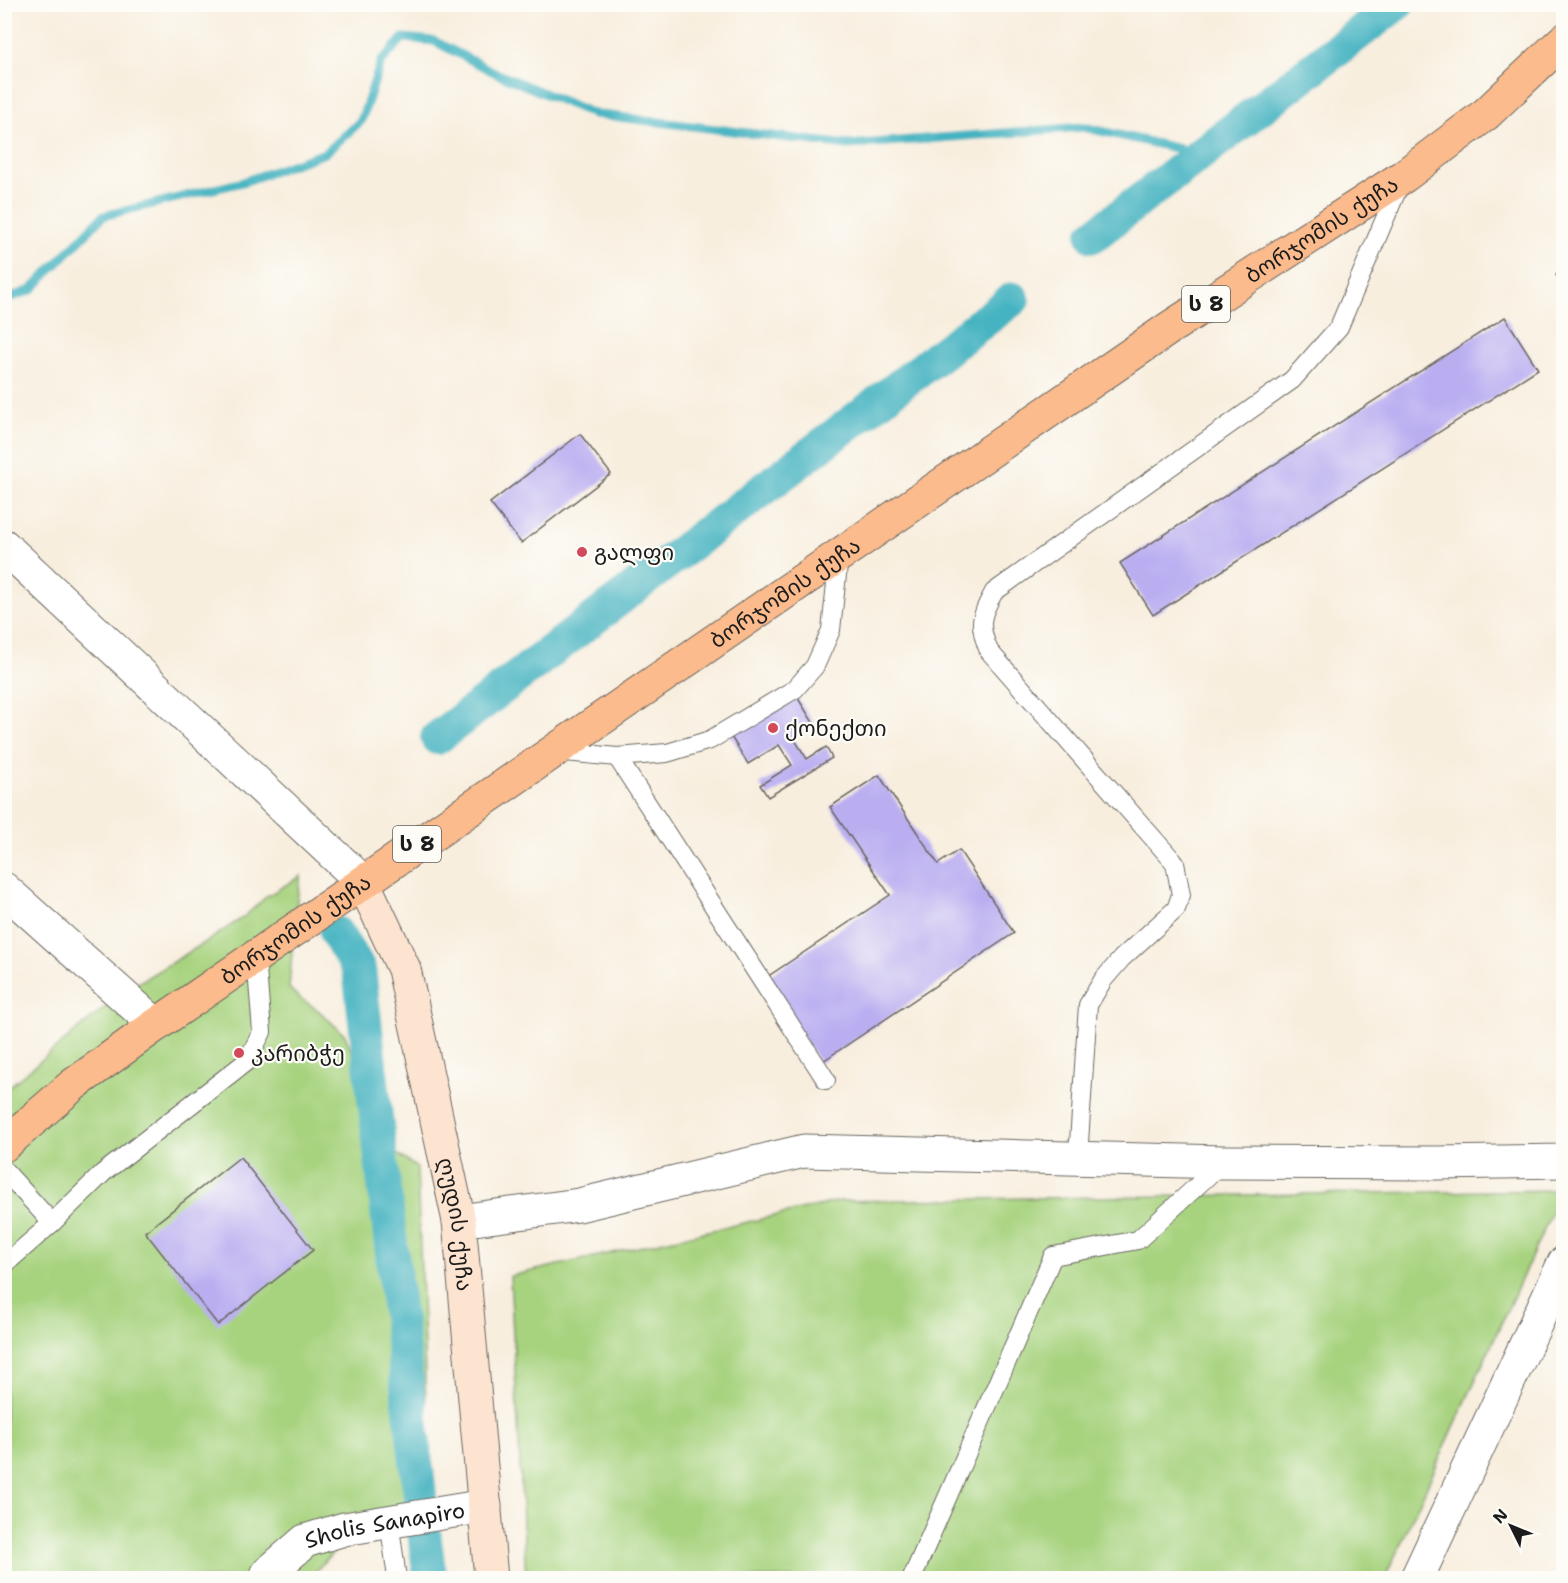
<svg xmlns="http://www.w3.org/2000/svg" width="1568" height="1583" font-family="'Shantell Sans','Noto Sans Georgian',sans-serif">
	<style>
		.green { fill: #a7d37f; stroke: #62784e; stroke-width: 1.5 }
		.lines { fill: none; stroke-linecap: round; stroke-linejoin: round }
		.stream { stroke: #45b3c1; stroke-width: 9 }
		.canal { stroke: #45b3c1; stroke-width: 34 }
		.building { fill: #baaef1 }
		.lane-casing { stroke: #696660; stroke-width: 20 }
		.street-casing { stroke: #696660; stroke-width: 35 }
		.secondary-casing { stroke: #696660; stroke-width: 35 }
		.highway-casing { stroke: #696660; stroke-width: 35 }
		.lane { stroke: #fff; stroke-width: 18 }
		.street { stroke: #fff; stroke-width: 33 }
		.secondary { stroke: #fde4d1; stroke-width: 33 }
		.highway { stroke: #fbbb8c; stroke-width: 33 }
		.poi-dot { fill: #d1495b; stroke: #fdfcf7; stroke-width: 2 }
		.labels { text-anchor: middle; stroke-width: 4.5; stroke-linejoin: round; paint-order: stroke }
		.shield { fill: #fdfcf7; stroke: #605f5e; stroke-width: 1.5 }
		.shield-label { font-size: 21px; font-weight: bold; fill: #1c1c1c }
		.street-label { font-size: 22px; fill: #1c1c1c; stroke: #fdfcf7 }
		.poi-label { font-size: 22px; fill: #1c1c1c; stroke: #fdfcf7; text-anchor: start }
	</style>
	<rect width="100%" height="100%" fill="#fdfcf7"/>
	<filter id="ink" filterUnits="userSpaceOnUse"><feTurbulence type="fractalNoise" baseFrequency=".0167" numOctaves="2"/><feDisplacementMap in="SourceGraphic" scale="12" xChannelSelector="R" yChannelSelector="G"/><feConvolveMatrix kernelMatrix="1 2 1 2 8 2 1 2 1" color-interpolation-filters="sRGB"/></filter>
	<filter id="wash" filterUnits="userSpaceOnUse"><feTurbulence type="fractalNoise" baseFrequency=".008" numOctaves="4" result="noise"/><feDisplacementMap in="SourceGraphic" scale="24" xChannelSelector="R" yChannelSelector="G"/><feGaussianBlur stdDeviation="1.35" result="paint"/><feColorMatrix in="noise" values="0 0 0 0 0 0 0 0 0 0 0 0 0 0 0 0 0 1.4 0 .05"/><feComposite in="paint" operator="in"/></filter>
	<g filter="url(#wash)">
		<rect width="100%" height="100%" fill="#f8eede"/>
		<g class="green">
			<path d="M 301,876 L 296,907 L 289,988 L 297,996 L 318,1010 L 345,1035 L 373,1104 L 397,1154 L 417,1168 L 430,1504 L 348,1537 L 309,1578 L 5,1578 L 4,1091 L 126,990 L 206,942 L 245,916 L 267,896 Z"/>
			<path d="M 1562,1190 L 1385,1578 L 526,1578 L 510,1276 L 840,1201 Z"/>
		</g>
		<g class="lines">
			<path class="stream" d="M 4,300 L 31,290 L 103,216 L 243,182 L 325,153 L 361,121 L 381,62 L 403,38 L 434,41 L 498,74 L 594,114 L 847,145 L 1083,127 L 1202,154"/>
			<g class="canal">
				<path d="M 1093,236 L 1397,4"/>
				<path d="M 437,738 L 1013,299"/>
				<path d="M 336,933 L 359,969 L 420,1496"/>
				<path d="M 424,1532 L 430,1578"/>
			</g>
		</g>
		<g id="blocks">
			<g class="building">
				<path d="M 1564,271 L 1564,286 L 1556,275 Z"/>
				<path d="M 1505,317 L 1538,369 L 1153,615 L 1120,563 Z"/>
				<path d="M 580,434 L 611,474 L 521,543 L 490,503 Z"/>
				<path d="M 794,692 L 814,724 L 793,737 L 807,759 L 826,747 L 832,758 L 768,797 L 760,785 L 792,765 L 779,745 L 748,764 L 728,732 Z"/>
				<path d="M 879,775 L 938,864 L 959,850 L 1014,933 L 820,1063 L 764,979 L 890,895 L 830,807 Z"/>
				<path d="M 240,1157 L 313,1250 L 218,1325 L 145,1232 Z"/>
			</g>
		</g>
	</g>
	<g filter="url(#ink)">
		<use href="#blocks" fill-opacity="0" stroke="#696660" stroke-width="1.5"/>
		<g class="lines">
			<g class="lane-casing">
				<g id="lane">
					<path d="M 555,751 L 617,757 L 667,753 L 710,740 L 795,689 L 815,666 L 831,630 L 839,556"/>
					<path d="M 617,757 L 826,1080"/>
					<path d="M 1078,1158 L 1088,1005 L 1103,980 L 1122,958 L 1176,909 L 1181,895 L 1175,863 L 989,651 C 978,625 980,616 994,592 L 1292,380 L 1339,327 L 1401,181"/>
					<path d="M 4,1170 L 52,1223"/>
					<path d="M 4,1265 L 52,1223 L 103,1173 L 247,1061 L 262,1032 L 256,957"/>
					<path d="M 389,1520 L 397,1578"/>
					<path d="M 912,1578 L 1053,1256 L 1138,1240 L 1222,1163"/>
				</g>
			</g>
			<g class="street-casing">
				<g id="street">
					<path d="M 4,546 L 363,882"/>
					<path d="M 4,889 L 156,1025"/>
					<path d="M 459,1221 L 579,1205 L 804,1151 L 1223,1162 L 1437,1163 L 1564,1161"/>
					<path id="s1" d="M 266,1578 L 268,1573 L 305,1541 L 344,1529 L 485,1506"/>
					<path d="M 1417,1578 L 1564,1263"/>
				</g>
			</g>
			<g class="secondary-casing">
				<g id="secondary">
					<path id="s2" d="M 363,882 L 404,969 L 459,1221 L 491,1578"/>
				</g>
			</g>
			<g class="highway-casing">
				<g id="highway">
					<path id="s3" d="M 4,1145 L 73,1085 L 156,1025 L 1171,327 L 1404,176 L 1486,114 L 1564,40"/>
				</g>
			</g>
			<use href="#lane" class="lane"/>
			<use href="#street" class="street"/>
			<use href="#secondary" class="secondary"/>
			<use href="#highway" class="highway"/>
		</g>
	</g>
	<g class="poi-dot">
		<circle cx="582" cy="552" r="6"/>
		<circle cx="773" cy="728" r="6"/>
		<circle cx="239" cy="1053" r="6"/>
	</g>
	<g class="labels">
		<g class="shield">
			<rect x="1182" y="286" width="48" height="36" rx="4.5"/>
			<rect x="393" y="826" width="48" height="36" rx="4.5"/>
		</g>
		<g class="shield-label">
			<text x="1206" y="311">ს 8</text>
			<text x="417" y="851">ს 8</text>
		</g>
		<g class="street-label">
			<text dy="8" stroke="none"><textPath href="#s3" startOffset="1605">ბორჯომის ქუჩა</textPath></text>
			<text dy="8" stroke="none"><textPath href="#s3" startOffset="957">ბორჯომის ქუჩა</textPath></text>
			<text dy="8" stroke="none"><textPath href="#s3" startOffset="363">ბორჯომის ქუჩა</textPath></text>
			<text dy="8" stroke="none"><textPath href="#s2" startOffset="357">ღუდის ქუჩა</textPath></text>
			<text dy="8" stroke="none"><textPath href="#s1" startOffset="136">Sholis Sanapiro</textPath></text>
		</g>
		<g class="poi-label">
			<text x="594" y="560">გალფი</text>
			<text x="785" y="736">ქონექთი</text>
			<text x="251" y="1061">კარიბჭე</text>
		</g>
	</g>
	<rect width="1568" height="1583" fill="none" stroke="#fdfcf7" stroke-width="24"/>
	<g transform="translate(1511 1526) rotate(313)" stroke="#fdfcf7" stroke-width="4.5" paint-order="stroke">
	<path d="M0-4.5L10 22L0 15L-10 22Z" fill="#1c1c1c"/>
	<text y="-9" font-size="16" font-weight="bold" text-anchor="middle" fill="#1c1c1c">N</text>
	</g>
</svg>
